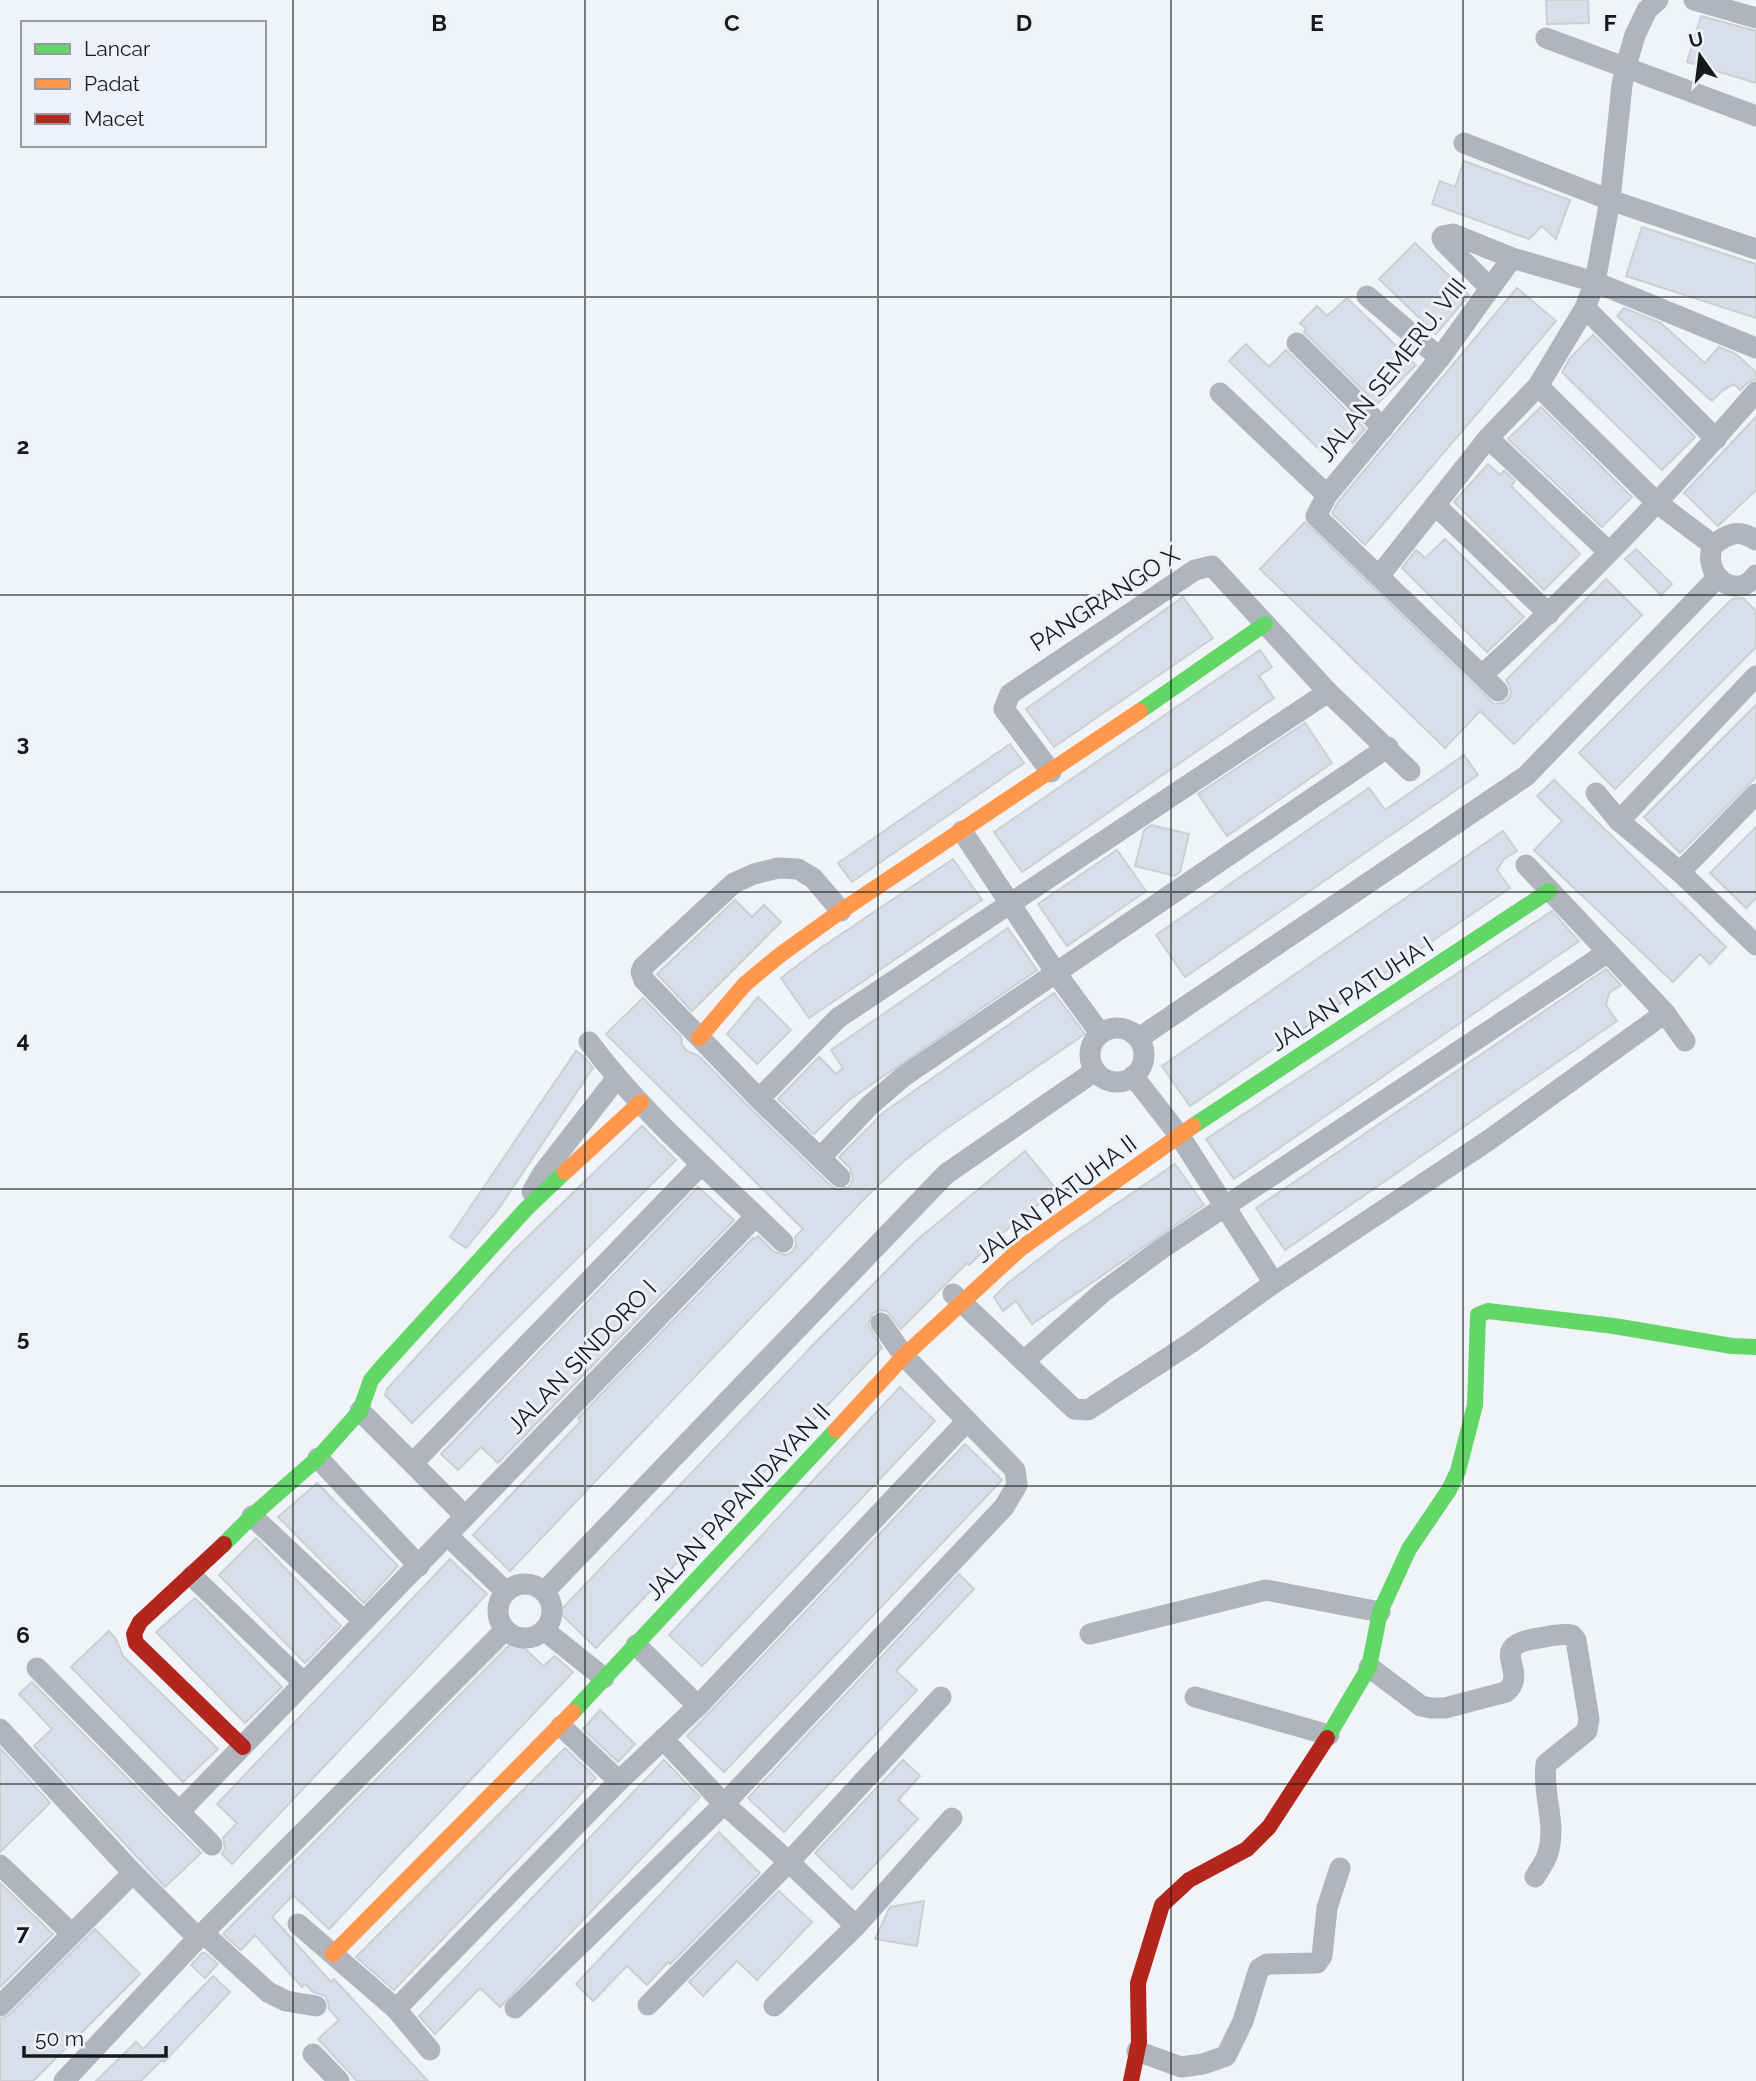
<svg xmlns="http://www.w3.org/2000/svg" width="1756" height="2081" font-family="Raleway,sans-serif">
	<style>
		.building { fill: #d9dfea; stroke: #cdcfd2; stroke-width: 2 }
		.lines { fill: none; stroke-linecap: round; stroke-linejoin: round }
		.street { stroke: #afb4bd; stroke-width: 21 }
		.fast { stroke: #63d668; stroke-width: 16 }
		.slow { stroke: #ff974d; stroke-width: 16 }
		.jam { stroke: #b3261e; stroke-width: 16 }
		.grid { fill: none; stroke: #17191c; stroke-width: 2; stroke-opacity: 0.55 }
		.labels { text-anchor: middle; stroke-width: 6; stroke-linejoin: round; paint-order: stroke }
		.street-label { font-size: 24px; fill: #17191c; stroke: #edf2fa }
		.grid-label { font-size: 23px; text-anchor: middle; font-weight: bold; fill: #17191c; stroke: #edf2fa; stroke-width: 6; stroke-linejoin: round; paint-order: stroke }
	</style>
	<rect width="100%" height="100%" fill="#f0f3f7"/>
	<g class="building">
		<path d="M 1546,0 L 1588,0 L 1589,23 L 1547,24 Z"/>
		<path d="M 1701,16 L 1756,31 L 1756,83 L 1687,62 Z"/>
		<path d="M 1464,161 L 1570,200 L 1556,239 L 1542,226 L 1529,239 L 1432,204 L 1440,181 L 1455,187 Z"/>
		<path d="M 1642,227 L 1756,264 L 1756,318 L 1626,276 Z"/>
		<path d="M 1415,243 L 1469,295 L 1436,334 L 1379,279 Z"/>
		<path d="M 1517,288 L 1556,321 L 1365,545 L 1332,513 L 1338,502 Z"/>
		<path d="M 1347,298 L 1416,365 L 1377,404 L 1304,332 L 1306,329 L 1300,323 L 1317,306 L 1327,316 Z"/>
		<path d="M 1624,308 L 1661,323 L 1705,363 L 1719,347 L 1736,354 L 1756,372 L 1756,379 L 1747,383 L 1740,390 L 1734,384 L 1723,390 L 1712,401 L 1617,316 Z"/>
		<path d="M 1593,335 L 1695,437 L 1662,470 L 1562,372 L 1570,358 Z"/>
		<path d="M 1246,344 L 1269,367 L 1286,350 L 1365,429 L 1353,443 L 1340,431 L 1321,451 L 1229,361 Z"/>
		<path d="M 1541,407 L 1632,497 L 1602,527 L 1508,439 Z"/>
		<path d="M 1756,417 L 1756,490 L 1718,526 L 1684,493 Z"/>
		<path d="M 1488,464 L 1500,475 L 1504,471 L 1515,481 L 1511,486 L 1580,554 L 1544,590 L 1454,502 Z"/>
		<path d="M 1305,522 L 1494,704 L 1502,703 L 1508,700 L 1511,693 L 1510,687 L 1506,680 L 1508,678 L 1606,579 L 1642,615 L 1514,744 L 1480,711 L 1445,748 L 1260,569 Z"/>
		<path d="M 1445,539 L 1524,617 L 1487,652 L 1402,568 L 1416,550 L 1425,558 Z"/>
		<path d="M 1636,549 L 1672,584 L 1661,595 L 1625,559 Z"/>
		<path d="M 1183,597 L 1213,638 L 1054,747 L 1026,709 Z"/>
		<path d="M 1743,598 L 1756,611 L 1756,647 L 1615,789 L 1579,753 L 1732,599 Z"/>
		<path d="M 1260,650 L 1272,667 L 1259,676 L 1274,698 L 1022,872 L 994,832 Z"/>
		<path d="M 1756,705 L 1756,777 L 1680,853 L 1644,817 Z"/>
		<path d="M 1305,723 L 1332,763 L 1227,836 L 1198,794 Z"/>
		<path d="M 1010,744 L 1024,763 L 852,882 L 838,863 Z"/>
		<path d="M 1464,755 L 1478,775 L 1185,977 L 1156,935 L 1369,788 L 1385,810 Z"/>
		<path d="M 1554,780 L 1726,947 L 1710,964 L 1700,954 L 1673,982 L 1534,850 L 1562,821 L 1537,796 Z"/>
		<path d="M 1151,825 L 1189,834 L 1180,872 L 1175,876 L 1135,866 L 1144,830 Z"/>
		<path d="M 1756,827 L 1756,898 L 1746,908 L 1710,873 Z"/>
		<path d="M 1503,831 L 1517,851 L 1504,859 L 1497,870 L 1510,888 L 1190,1106 L 1162,1066 Z"/>
		<path d="M 1117,850 L 1146,891 L 1067,946 L 1038,904 Z"/>
		<path d="M 953,859 L 982,900 L 809,1018 L 781,978 L 819,949 Z"/>
		<path d="M 735,900 L 752,917 L 764,905 L 781,922 L 692,1011 L 657,974 Z"/>
		<path d="M 1552,911 L 1579,941 L 1234,1179 L 1206,1139 Z"/>
		<path d="M 1008,928 L 1037,970 L 849,1100 L 814,1134 L 778,1099 L 819,1057 L 836,1074 L 843,1068 L 831,1050 Z"/>
		<path d="M 1606,969 L 1621,985 L 1609,993 L 1606,1005 L 1617,1021 L 1285,1250 L 1256,1208 Z"/>
		<path d="M 1054,993 L 1085,1034 L 944,1130 L 904,1161 L 866,1197 L 510,1571 L 473,1535 L 581,1421 L 578,1418 L 753,1238 L 754,1240 L 758,1236 L 774,1252 L 786,1255 L 793,1251 L 796,1245 L 795,1237 L 803,1229 L 606,1034 L 643,998 L 681,1037 L 682,1045 L 687,1051 L 699,1056 L 750,1108 L 831,1186 L 838,1190 L 849,1187 L 853,1179 L 850,1168 L 839,1157 L 884,1112 Z"/>
		<path d="M 758,997 L 791,1030 L 757,1064 L 727,1034 Z"/>
		<path d="M 576,1051 L 583,1056 L 593,1068 L 497,1211 L 466,1248 L 450,1237 Z"/>
		<path d="M 642,1126 L 676,1160 L 412,1423 L 385,1395 L 387,1389 L 512,1252 Z"/>
		<path d="M 1025,1151 L 1057,1190 L 1005,1231 L 969,1265 L 967,1263 L 901,1329 L 887,1311 L 879,1310 L 873,1313 L 868,1325 L 882,1348 L 596,1648 L 559,1612 L 815,1343 L 918,1239 Z"/>
		<path d="M 1175,1164 L 1204,1205 L 1032,1324 L 1016,1301 L 1003,1311 L 994,1297 L 1008,1283 L 1062,1241 Z"/>
		<path d="M 698,1187 L 734,1220 L 498,1463 L 481,1447 L 458,1470 L 441,1454 Z"/>
		<path d="M 900,1387 L 935,1421 L 702,1666 L 669,1635 Z"/>
		<path d="M 965,1444 L 1002,1480 L 724,1772 L 687,1736 Z"/>
		<path d="M 317,1483 L 398,1566 L 364,1603 L 278,1517 Z"/>
		<path d="M 256,1538 L 341,1626 L 305,1663 L 219,1575 Z"/>
		<path d="M 450,1559 L 487,1594 L 232,1864 L 222,1854 L 225,1848 L 223,1838 L 237,1823 L 217,1804 Z"/>
		<path d="M 959,1574 L 974,1589 L 896,1671 L 917,1690 L 784,1832 L 748,1798 Z"/>
		<path d="M 195,1598 L 282,1687 L 245,1723 L 156,1632 Z"/>
		<path d="M 109,1631 L 116,1639 L 123,1656 L 218,1749 L 183,1782 L 71,1667 Z"/>
		<path d="M 515,1639 L 543,1666 L 555,1656 L 573,1672 L 329,1929 L 293,1895 L 272,1917 L 331,1982 L 334,1979 L 428,2081 L 357,2081 L 318,2039 L 339,2020 L 329,2009 L 328,2002 L 325,1996 L 313,1992 L 305,1984 L 302,1987 L 255,1935 L 241,1950 L 223,1934 Z"/>
		<path d="M 32,1682 L 201,1853 L 165,1887 L 34,1746 L 52,1729 L 19,1694 Z"/>
		<path d="M 600,1710 L 635,1744 L 618,1762 L 583,1729 Z"/>
		<path d="M 0,1748 L 50,1803 L 0,1852 Z"/>
		<path d="M 565,1748 L 596,1778 L 394,1990 L 356,1957 Z"/>
		<path d="M 664,1760 L 700,1797 L 500,2007 L 480,1988 L 435,2034 L 419,2016 Z"/>
		<path d="M 903,1760 L 920,1776 L 898,1800 L 918,1819 L 852,1889 L 815,1853 Z"/>
		<path d="M 719,1832 L 760,1873 L 670,1964 L 668,1962 L 647,1985 L 627,1966 L 593,2001 L 576,1984 Z"/>
		<path d="M 0,1883 L 53,1934 L 0,1987 Z"/>
		<path d="M 779,1891 L 812,1922 L 757,1980 L 737,1961 L 703,1996 L 689,1982 Z"/>
		<path d="M 924,1901 L 917,1946 L 875,1939 L 890,1907 Z"/>
		<path d="M 95,1929 L 140,1974 L 33,2081 L 0,2081 L 0,2019 L 9,2015 Z"/>
		<path d="M 202,1953 L 205,1953 L 218,1964 L 205,1978 L 191,1965 Z"/>
		<path d="M 213,1976 L 230,1992 L 164,2062 L 162,2060 L 141,2081 L 96,2081 L 136,2042 L 143,2049 Z"/>
	</g>
	<g class="lines">
		<g class="street">
			<path d="M 1694,0 L 1756,18"/>
			<path d="M 1546,38 L 1756,116"/>
			<path d="M 1464,143 L 1610,200 L 1756,249"/>
			<path d="M 1490,288 L 1445,243 L 1442,238 L 1443,236 L 1453,234 L 1512,258 L 1595,282 L 1756,348"/>
			<path d="M 1367,296 L 1440,358"/>
			<path d="M 1585,308 L 1716,439"/>
			<path d="M 1297,343 L 1383,428"/>
			<path d="M 1538,386 L 1656,502 L 1713,545"/>
			<path d="M 1220,393 L 1327,495"/>
			<path d="M 1488,438 L 1609,552"/>
			<path d="M 1435,505 L 1549,614"/>
			<path d="M 1756,540 C 1738,529 1729,533 1713,545 C 1701,575 1736,602 1756,575"/>
			<path d="M 1379,576 L 1488,438 L 1538,386 L 1585,308 L 1595,282 L 1610,200 L 1622,85 L 1626,66 L 1635,35 L 1647,10 L 1658,0"/>
			<path d="M 1482,675 C 1579,587 1670,492 1756,392"/>
			<path d="M 1498,691 L 1316,516 L 1327,495 L 1440,358 L 1512,258"/>
			<path d="M 1051,772 L 1004,709 L 1010,694 L 1195,570 L 1212,566 L 1328,692 L 1410,771"/>
			<path d="M 1596,793 L 1619,821 L 1680,872 L 1756,945"/>
			<path d="M 1619,821 L 1756,676"/>
			<path d="M 962,831 L 1056,973 L 1100,1033"/>
			<path d="M 1526,865 L 1665,1013 L 1685,1041"/>
			<path d="M 1680,872 L 1756,794"/>
			<circle cx="1117" cy="1055" r="27"/>
			<path d="M 1139,1038 L 1526,776 L 1717,578"/>
			<path d="M 589,1042 C 644,1116 717,1177 783,1242"/>
			<path d="M 1133,1076 L 1179,1135 L 1274,1283"/>
			<path d="M 759,1099 L 838,1018 L 1328,692"/>
			<path d="M 821,1157 L 869,1106 L 904,1076 L 1388,747"/>
			<path d="M 840,1177 L 759,1099 L 644,980 L 641,972 L 643,967 L 734,883 L 754,874 L 778,868 L 798,869 L 813,878 L 841,911"/>
			<path d="M 532,1192 L 543,1173 L 616,1079"/>
			<path d="M 953,1294 L 1074,1409 L 1088,1410 L 1192,1342 L 1274,1283 L 1489,1140 L 1665,1013"/>
			<path d="M 1024,1361 L 1103,1292 L 1161,1249 L 1608,952"/>
			<path d="M 360,1411 L 465,1516"/>
			<path d="M 318,1458 L 419,1566"/>
			<path d="M 413,1463 L 701,1165"/>
			<path d="M 252,1516 L 364,1621"/>
			<path d="M 448,1536 L 506,1592"/>
			<path d="M 192,1576 L 304,1683"/>
			<circle cx="525" cy="1611" r="27"/>
			<path d="M 544,1592 L 946,1174 L 1095,1071"/>
			<path d="M 544,1630 L 604,1678"/>
			<path d="M 1090,1634 L 1266,1590 L 1380,1612"/>
			<path d="M 636,1645 L 698,1706"/>
			<path d="M 1369,1667 L 1421,1706 L 1431,1708 L 1445,1708 L 1506,1692 C 1531,1671 1483,1646 1539,1638 C 1550,1636 1561,1633 1572,1635 L 1576,1640 L 1589,1719 L 1587,1731 L 1546,1764 C 1542,1794 1557,1824 1548,1853 C 1546,1861 1539,1870 1535,1877"/>
			<path d="M 37,1668 L 212,1845"/>
			<path d="M 1195,1697 L 1329,1735"/>
			<path d="M 561,1726 L 619,1781"/>
			<path d="M 0,1729 L 133,1873 L 198,1938"/>
			<path d="M 663,1739 L 724,1804 L 789,1862 L 856,1926"/>
			<path d="M 179,1812 L 756,1216"/>
			<path d="M 0,1865 L 71,1933"/>
			<path d="M 298,1924 L 396,2009 L 430,2050"/>
			<path d="M 203,1933 L 268,1992 L 286,2001 L 316,2006"/>
			<path d="M 648,2005 L 789,1862 L 941,1697"/>
			<path d="M 0,2006 L 133,1873"/>
			<path d="M 774,2006 L 856,1926 L 952,1818"/>
			<path d="M 515,2008 L 724,1804 L 1004,1507 L 1017,1485 L 1015,1470 L 904,1356 L 881,1323"/>
			<path d="M 396,2009 L 619,1781 L 698,1706 L 967,1421"/>
			<path d="M 1137,2051 L 1181,2067 L 1203,2064 L 1226,2056 L 1243,2021 L 1259,1969 L 1267,1964 L 1317,1963 L 1322,1956 L 1327,1908 L 1340,1868"/>
			<path d="M 313,2054 L 339,2081"/>
			<path d="M 64,2081 L 198,1938 L 505,1630"/>
		</g>
		<g class="fast">
			<path d="M 1140,711 L 1265,624"/>
			<path d="M 1193,1126 L 1549,891"/>
			<path d="M 224,1544 L 252,1516 L 318,1458 L 360,1411 L 371,1380 L 383,1366 L 526,1209 L 565,1172"/>
			<path d="M 573,1712 L 836,1430"/>
			<path d="M 1327,1738 L 1369,1667 L 1380,1612 L 1409,1549 L 1449,1490 L 1458,1471 L 1475,1405 L 1478,1315 L 1488,1311 L 1614,1326 L 1732,1346 L 1756,1347"/>
		</g>
		<g class="slow">
			<path d="M 699,1038 L 745,984 L 780,955 L 841,911 L 1140,711"/>
			<path d="M 565,1172 L 641,1102"/>
			<path d="M 836,1430 L 904,1356 L 1020,1249 L 1193,1126"/>
			<path d="M 333,1954 L 573,1712"/>
		</g>
		<g class="jam">
			<path d="M 224,1544 L 140,1622 L 134,1634 L 136,1643 L 243,1747"/>
			<path d="M 1131,2081 L 1139,2042 L 1138,1983 L 1162,1905 L 1189,1880 L 1247,1849 L 1269,1827 L 1327,1738"/>
		</g>
	</g>
	<path class="grid" d="M 293,0 L 293,2081M 585,0 L 585,2081M 878,0 L 878,2081M 1171,0 L 1171,2081M 1463,0 L 1463,2081M 0,297 L 1756,297M 0,595 L 1756,595M 0,892 L 1756,892M 0,1189 L 1756,1189M 0,1486 L 1756,1486M 0,1784 L 1756,1784"/>
	<g class="labels">
		<g class="street-label">
			<text transform="translate(1392 370) rotate(-52)" y="8">JALAN SEMERU. VIII</text>
			<text transform="translate(1105 599) rotate(-33)" y="8">PANGRANGO X</text>
			<text transform="translate(1352 994) rotate(-33)" y="8">JALAN PATUHA I</text>
			<text transform="translate(1056 1199) rotate(-37)" y="8">JALAN PATUHA II</text>
			<text transform="translate(582 1357) rotate(-46)" y="8">JALAN SINDORO I</text>
			<text transform="translate(738 1502) rotate(-47)" y="8">JALAN PAPANDAYAN II</text>
		</g>
	</g>
	<g class="grid-label">
		<text x="439" y="31">B</text>
		<text x="732" y="31">C</text>
		<text x="1024" y="31">D</text>
		<text x="1317" y="31">E</text>
		<text x="1610" y="31">F</text>
		<text x="23" y="454">2</text>
		<text x="23" y="751">3</text>
		<text x="23" y="1048">4</text>
		<text x="23" y="1346">5</text>
		<text x="23" y="1643">6</text>
		<text x="23" y="1940">7</text>
	</g>
	<rect x="21" y="21" width="245" height="126" fill="#edf2fa" stroke="#979ba1" stroke-width="2"/>
	<rect x="35" y="44" width="35" height="10" fill="#63d668" stroke="#979ba1" stroke-width="2"/>
	<text x="84" y="56" font-size="21" fill="#17191c">Lancar</text>
	<rect x="35" y="79" width="35" height="10" fill="#ff974d" stroke="#979ba1" stroke-width="2"/>
	<text x="84" y="91" font-size="21" fill="#17191c">Padat</text>
	<rect x="35" y="114" width="35" height="10" fill="#b3261e" stroke="#979ba1" stroke-width="2"/>
	<text x="84" y="126" font-size="21" fill="#17191c">Macet</text>
	<g transform="translate(1700 56) rotate(346)" stroke="#edf2fa" stroke-width="5" paint-order="stroke">
	<path d="M0-5L12 26L0 18L-12 26Z" fill="#17191c"/>
	<text y="-10" font-size="19" font-weight="bold" text-anchor="middle" fill="#17191c">U</text>
	</g>
	<path d="M24 2046v10h142v-10" fill="none" stroke="#17191c" stroke-width="3.5"/>
	<text x="35" y="2046" font-size="21" fill="#17191c" stroke="#edf2fa" stroke-width="5" paint-order="stroke">50 m</text>
</svg>
